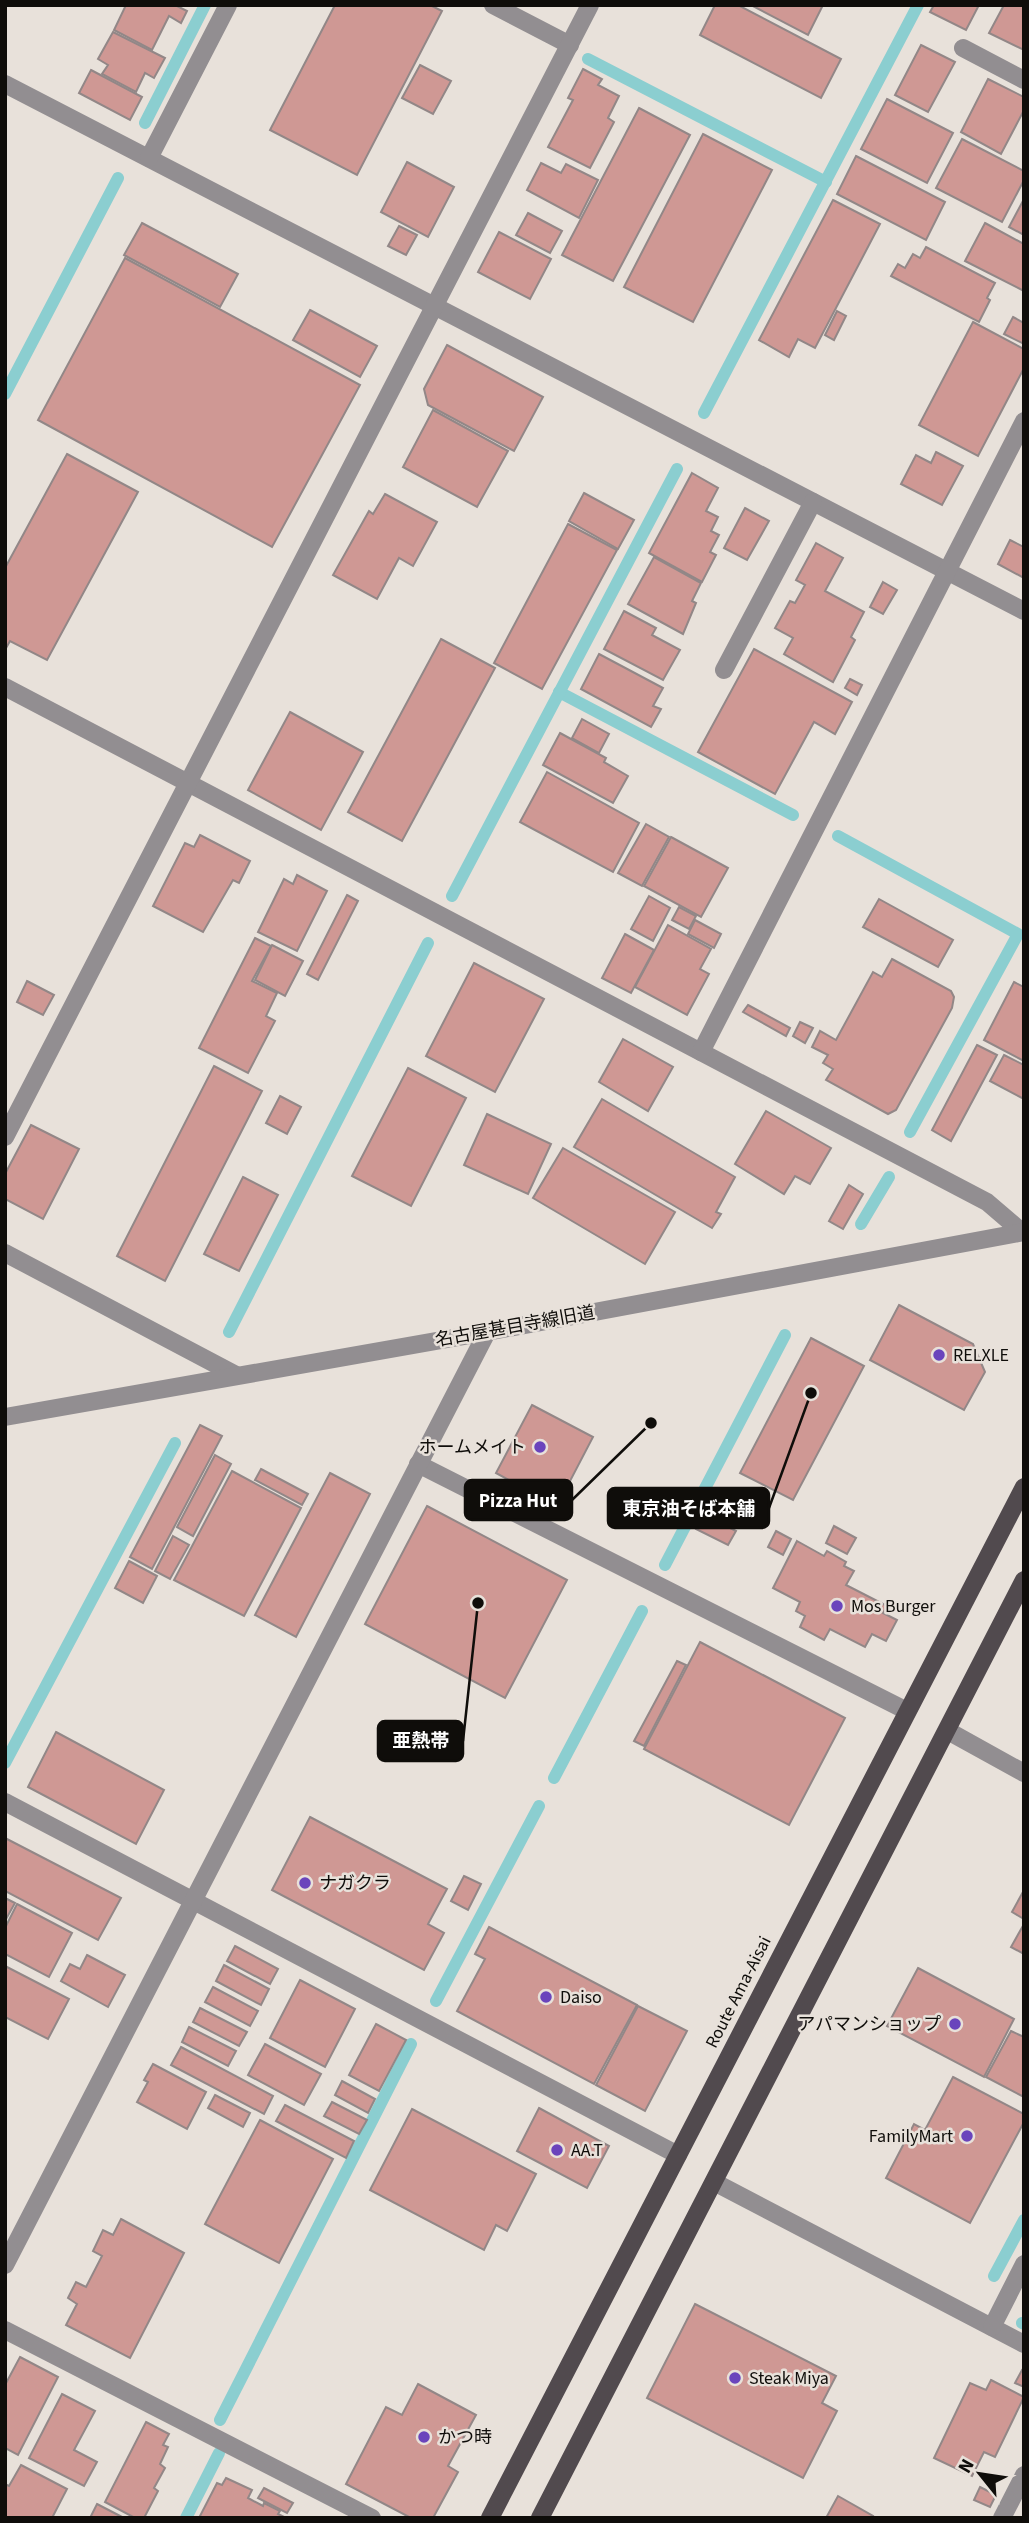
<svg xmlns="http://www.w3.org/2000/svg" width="1029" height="2523" font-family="'Source Sans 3','Noto Sans JP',sans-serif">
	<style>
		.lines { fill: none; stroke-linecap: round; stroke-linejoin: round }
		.stream { stroke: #8bced0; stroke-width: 12 }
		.building { fill: #cf9894; stroke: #928787; stroke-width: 2 }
		.minor { stroke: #928e91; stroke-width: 18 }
		.major { stroke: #514a4e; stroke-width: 18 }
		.poi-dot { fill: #6a44bc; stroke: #e8e1da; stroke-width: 2.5 }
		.labels { text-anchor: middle; stroke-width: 5; stroke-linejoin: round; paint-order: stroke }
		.street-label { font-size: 18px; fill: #0f0d0a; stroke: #e8e1da }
		.poi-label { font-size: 18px; fill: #0f0d0a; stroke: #e8e1da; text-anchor: start }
		.leader { fill: none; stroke: #0f0d0a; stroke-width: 2.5 }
		.callout-dot { fill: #0f0d0a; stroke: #e8e1da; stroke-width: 2.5 }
		.callout { fill: #0f0d0a; stroke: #0f0d0a; stroke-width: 2.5 }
		.callout-label { font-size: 19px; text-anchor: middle; font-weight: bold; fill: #fff }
	</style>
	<rect width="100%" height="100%" fill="#e8e1da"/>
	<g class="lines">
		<g class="stream">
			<path d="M 588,59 L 826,182"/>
			<path d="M 145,123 L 205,5"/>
			<path d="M 5,394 L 118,178"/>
			<path d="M 704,413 L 918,5"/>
			<path d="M 559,692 L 793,815"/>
			<path d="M 838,836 L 1018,934 L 910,1132"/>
			<path d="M 452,896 L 677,469"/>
			<path d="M 861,1224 L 889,1177"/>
			<path d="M 229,1332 L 428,943"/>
			<path d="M 665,1565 L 785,1335"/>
			<path d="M 5,1763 L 175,1443"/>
			<path d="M 554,1778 L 642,1611"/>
			<path d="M 436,2001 L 539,1806"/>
			<path d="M 994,2276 L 1024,2220"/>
			<path d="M 1022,2323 L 1024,2324"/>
			<path d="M 220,2420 L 411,2044"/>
			<path d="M 186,2518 L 219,2453"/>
		</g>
	</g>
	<g class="building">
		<path d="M 126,5 L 175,5 L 187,11 L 181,23 L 169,16 L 152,50 L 114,30 Z"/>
		<path d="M 335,5 L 430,5 L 442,11 L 357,175 L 270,130 Z"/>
		<path d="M 715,5 L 738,5 L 841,59 L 821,98 L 700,35 Z"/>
		<path d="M 751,5 L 823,5 L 808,35 Z"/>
		<path d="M 934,5 L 979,5 L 966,30 L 930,12 Z"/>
		<path d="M 1004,5 L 1024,5 L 1024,50 L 989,33 Z"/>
		<path d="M 113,32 L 165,58 L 154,78 L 145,73 L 136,92 L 102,74 L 108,65 L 98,59 Z"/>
		<path d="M 921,45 L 955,62 L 928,112 L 895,95 Z"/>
		<path d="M 420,65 L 451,81 L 433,114 L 402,98 Z"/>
		<path d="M 583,69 L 602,79 L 598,85 L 619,96 L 608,118 L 614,122 L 590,168 L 548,147 L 573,100 L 568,98 Z"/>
		<path d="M 91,70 L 142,97 L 130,120 L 79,93 Z"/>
		<path d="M 988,79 L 1024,97 L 1024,110 L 1001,154 L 961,132 Z"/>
		<path d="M 887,99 L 953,133 L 927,183 L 861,149 Z"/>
		<path d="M 639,108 L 690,135 L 613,281 L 562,255 Z"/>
		<path d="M 703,134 L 772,170 L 693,322 L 624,287 Z"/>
		<path d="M 962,139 L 1024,171 L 1024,180 L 1002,222 L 936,188 Z"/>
		<path d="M 856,156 L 945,202 L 926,240 L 837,194 Z"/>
		<path d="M 407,162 L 454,187 L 428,237 L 381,212 Z"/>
		<path d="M 541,163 L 561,173 L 566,164 L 598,180 L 579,218 L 527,190 Z"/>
		<path d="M 1024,199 L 1024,235 L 1009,227 Z"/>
		<path d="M 833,200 L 880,224 L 815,348 L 798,339 L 789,357 L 759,340 Z"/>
		<path d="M 528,213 L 562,231 L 550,253 L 516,235 Z"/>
		<path d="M 142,223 L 238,274 L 220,307 L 124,255 Z"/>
		<path d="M 985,223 L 1024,244 L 1024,291 L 965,261 Z"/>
		<path d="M 399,226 L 417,235 L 406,255 L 388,246 Z"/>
		<path d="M 499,232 L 551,259 L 530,299 L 478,272 Z"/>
		<path d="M 926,247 L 995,283 L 987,298 L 990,300 L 979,322 L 891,276 L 898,264 L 905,268 L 913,254 L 920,258 Z"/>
		<path d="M 125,258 L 360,385 L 272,547 L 38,420 Z"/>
		<path d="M 310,310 L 377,346 L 360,377 L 293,340 Z"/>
		<path d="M 837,311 L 846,316 L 834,340 L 825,335 Z"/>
		<path d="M 1013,317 L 1024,323 L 1024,344 L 1004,334 Z"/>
		<path d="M 973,322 L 1024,349 L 1024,368 L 978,456 L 919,425 Z"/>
		<path d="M 447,345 L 543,397 L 514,451 L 428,405 L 424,389 Z"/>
		<path d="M 433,410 L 508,451 L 477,507 L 403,467 Z"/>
		<path d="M 936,452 L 963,466 L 942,505 L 901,484 L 916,455 L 931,463 Z"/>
		<path d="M 67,454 L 138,492 L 47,660 L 10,641 L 5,650 L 5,568 Z"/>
		<path d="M 692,473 L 718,488 L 706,511 L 718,517 L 711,531 L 719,535 L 710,552 L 716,555 L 702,582 L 649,553 Z"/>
		<path d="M 584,493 L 634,520 L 618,549 L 569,521 Z"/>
		<path d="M 385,494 L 437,522 L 413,566 L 399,558 L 377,599 L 333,575 L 369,511 L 373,514 Z"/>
		<path d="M 745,508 L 769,521 L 747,560 L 724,548 Z"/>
		<path d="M 568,524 L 617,550 L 542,689 L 494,663 Z"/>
		<path d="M 1010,540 L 1024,547 L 1024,578 L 998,564 Z"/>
		<path d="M 816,543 L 843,558 L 825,591 L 864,612 L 851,637 L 855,640 L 833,682 L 784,654 L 793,638 L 775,628 L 790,601 L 795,603 L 805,585 L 796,580 Z"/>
		<path d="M 654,557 L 701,583 L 692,601 L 696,603 L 683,634 L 628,604 Z"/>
		<path d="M 883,582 L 897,590 L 883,614 L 870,607 Z"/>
		<path d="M 624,611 L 656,628 L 652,635 L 680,650 L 663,680 L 604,649 Z"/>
		<path d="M 441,639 L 495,668 L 402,841 L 348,812 Z"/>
		<path d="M 754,649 L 852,702 L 835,734 L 814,722 L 775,794 L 698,752 Z"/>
		<path d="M 599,654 L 663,688 L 653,706 L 661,709 L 651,727 L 581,689 Z"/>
		<path d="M 850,679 L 862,685 L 857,695 L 845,688 Z"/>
		<path d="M 290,712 L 363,752 L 321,830 L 248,790 Z"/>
		<path d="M 582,719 L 609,734 L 599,753 L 572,738 Z"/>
		<path d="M 560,733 L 606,758 L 604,762 L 628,776 L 613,803 L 543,765 Z"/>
		<path d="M 547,772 L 639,823 L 613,872 L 520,822 Z"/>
		<path d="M 646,824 L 669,837 L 642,886 L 618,873 Z"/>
		<path d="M 200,835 L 250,861 L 239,883 L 233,880 L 203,932 L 153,906 L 185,843 L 194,847 Z"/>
		<path d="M 671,837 L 728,868 L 701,917 L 644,886 Z"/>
		<path d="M 297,875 L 327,891 L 297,951 L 258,932 L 284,879 L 293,884 Z"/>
		<path d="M 347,895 L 358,901 L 318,980 L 307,974 Z"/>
		<path d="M 649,896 L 670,908 L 653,941 L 631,929 Z"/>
		<path d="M 879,899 L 953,940 L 938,967 L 863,927 Z"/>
		<path d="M 679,907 L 696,916 L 689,929 L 672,920 Z"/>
		<path d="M 695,920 L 721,934 L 714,948 L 688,934 Z"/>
		<path d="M 668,925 L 711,949 L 700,969 L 709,974 L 687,1015 L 635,987 Z"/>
		<path d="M 625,934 L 654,950 L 631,993 L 602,978 Z"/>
		<path d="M 255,938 L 271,946 L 252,981 L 277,993 L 266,1016 L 275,1021 L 248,1073 L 199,1048 Z"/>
		<path d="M 272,945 L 303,961 L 285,996 L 255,980 Z"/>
		<path d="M 892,959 L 951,991 L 954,997 L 952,1008 L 896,1110 L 888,1114 L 826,1080 L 833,1069 L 823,1063 L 828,1055 L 812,1047 L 820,1031 L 836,1040 L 873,972 L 882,977 Z"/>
		<path d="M 474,963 L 544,999 L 495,1092 L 426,1056 Z"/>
		<path d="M 27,981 L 54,995 L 43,1015 L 17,1002 Z"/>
		<path d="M 1014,982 L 1024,987 L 1024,1061 L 984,1040 Z"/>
		<path d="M 748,1005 L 790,1028 L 786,1036 L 743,1012 Z"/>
		<path d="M 800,1022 L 813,1028 L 805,1043 L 793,1036 Z"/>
		<path d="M 623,1039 L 673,1067 L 648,1111 L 599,1082 Z"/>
		<path d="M 977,1045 L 997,1055 L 951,1141 L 932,1130 Z"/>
		<path d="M 1004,1055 L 1024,1065 L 1024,1099 L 990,1081 Z"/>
		<path d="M 214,1066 L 262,1091 L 165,1281 L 117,1256 Z"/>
		<path d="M 408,1068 L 466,1098 L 411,1206 L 352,1176 Z"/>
		<path d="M 280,1096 L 301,1107 L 287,1134 L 266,1123 Z"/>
		<path d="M 602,1099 L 735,1177 L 716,1212 L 721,1214 L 712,1228 L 574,1147 Z"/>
		<path d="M 766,1111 L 831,1148 L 810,1184 L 795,1176 L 784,1194 L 735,1164 Z"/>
		<path d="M 487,1114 L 551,1144 L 528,1194 L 464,1165 Z"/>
		<path d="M 31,1125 L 79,1149 L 43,1219 L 5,1199 L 5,1174 Z"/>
		<path d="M 563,1148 L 675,1212 L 645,1264 L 533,1198 Z"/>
		<path d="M 243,1177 L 278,1195 L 239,1271 L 204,1254 Z"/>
		<path d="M 849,1185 L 863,1194 L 843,1229 L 829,1221 Z"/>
		<path d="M 899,1305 L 973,1344 L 985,1372 L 964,1410 L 870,1360 Z"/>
		<path d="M 811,1338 L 864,1366 L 793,1500 L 740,1473 Z"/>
		<path d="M 532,1405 L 593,1437 L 557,1506 L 496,1473 Z"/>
		<path d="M 200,1425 L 222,1436 L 152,1569 L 130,1557 Z"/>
		<path d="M 215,1455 L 231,1464 L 193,1536 L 177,1527 Z"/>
		<path d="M 261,1469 L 308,1494 L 302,1505 L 255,1480 Z"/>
		<path d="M 232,1471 L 301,1508 L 244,1616 L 174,1580 Z"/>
		<path d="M 330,1473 L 370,1494 L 296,1637 L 255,1615 Z"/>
		<path d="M 427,1506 L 567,1580 L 505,1698 L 365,1624 Z"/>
		<path d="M 703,1514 L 736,1531 L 728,1545 L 696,1529 Z"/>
		<path d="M 834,1526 L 856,1538 L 847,1554 L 826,1543 Z"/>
		<path d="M 776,1531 L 791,1539 L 783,1555 L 768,1547 Z"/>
		<path d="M 173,1536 L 189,1545 L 170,1579 L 155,1571 Z"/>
		<path d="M 797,1541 L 824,1556 L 827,1551 L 846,1562 L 844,1566 L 854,1571 L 846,1585 L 887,1606 L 883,1613 L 897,1620 L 886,1641 L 872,1634 L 865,1647 L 830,1629 L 824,1640 L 800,1627 L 805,1616 L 796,1611 L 800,1602 L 773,1588 Z"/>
		<path d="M 129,1561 L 157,1576 L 143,1603 L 115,1588 Z"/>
		<path d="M 700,1642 L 845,1718 L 789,1825 L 644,1749 Z"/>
		<path d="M 677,1661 L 686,1665 L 644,1746 L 634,1741 Z"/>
		<path d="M 56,1732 L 164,1790 L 136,1844 L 28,1787 Z"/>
		<path d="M 310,1817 L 447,1889 L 428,1924 L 444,1933 L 424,1970 L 272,1890 Z"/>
		<path d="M 5,1838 L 121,1898 L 98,1940 L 5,1891 Z"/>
		<path d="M 464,1876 L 481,1884 L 468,1910 L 451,1901 Z"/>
		<path d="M 1024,1890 L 1024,1919 L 1012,1912 Z"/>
		<path d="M 5,1898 L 15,1903 L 5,1921 Z"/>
		<path d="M 17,1904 L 72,1933 L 49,1977 L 5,1954 L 5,1928 Z"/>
		<path d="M 1024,1924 L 1024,1954 L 1011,1947 Z"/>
		<path d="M 489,1927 L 637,2005 L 594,2084 L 457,2011 L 485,1959 L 475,1954 Z"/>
		<path d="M 235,1946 L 278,1969 L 270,1984 L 227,1961 Z"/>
		<path d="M 87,1955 L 125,1975 L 108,2007 L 61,1981 L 70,1964 L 80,1969 Z"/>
		<path d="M 224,1965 L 269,1989 L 261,2005 L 216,1981 Z"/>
		<path d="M 5,1966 L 69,1999 L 48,2039 L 5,2017 Z"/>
		<path d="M 918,1968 L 1014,2019 L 984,2077 L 887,2026 Z"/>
		<path d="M 300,1980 L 355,2009 L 325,2067 L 270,2038 Z"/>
		<path d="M 213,1987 L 258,2011 L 250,2026 L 205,2002 Z"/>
		<path d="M 638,2006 L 687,2031 L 645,2111 L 596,2085 Z"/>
		<path d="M 200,2008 L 247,2032 L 239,2046 L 193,2022 Z"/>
		<path d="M 376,2024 L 406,2040 L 379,2091 L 349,2075 Z"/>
		<path d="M 189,2027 L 236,2051 L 228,2066 L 182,2042 Z"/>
		<path d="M 1011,2031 L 1024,2037 L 1024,2097 L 986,2077 Z"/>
		<path d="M 265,2044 L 321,2074 L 304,2105 L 248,2075 Z"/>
		<path d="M 181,2047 L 273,2096 L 264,2114 L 171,2065 Z"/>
		<path d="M 153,2064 L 206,2092 L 187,2129 L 137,2102 L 148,2082 L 144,2080 Z"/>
		<path d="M 953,2077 L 1024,2114 L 1024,2122 L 970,2223 L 886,2178 L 914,2124 L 925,2130 Z"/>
		<path d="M 342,2081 L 375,2099 L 368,2113 L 335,2095 Z"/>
		<path d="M 215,2095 L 250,2113 L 243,2127 L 208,2108 Z"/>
		<path d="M 332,2102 L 367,2120 L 359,2134 L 324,2116 Z"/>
		<path d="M 285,2105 L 354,2141 L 346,2158 L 276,2121 Z"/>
		<path d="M 539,2108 L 609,2146 L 587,2188 L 517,2151 Z"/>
		<path d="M 412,2109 L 536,2174 L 507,2231 L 496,2225 L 484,2250 L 370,2190 Z"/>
		<path d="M 260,2120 L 333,2159 L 279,2263 L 205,2224 Z"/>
		<path d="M 121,2219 L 184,2253 L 130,2358 L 66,2325 L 77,2304 L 68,2298 L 76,2282 L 86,2287 L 102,2256 L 93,2251 L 103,2230 L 113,2235 Z"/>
		<path d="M 695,2304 L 836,2376 L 822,2403 L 837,2411 L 803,2478 L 647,2398 Z"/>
		<path d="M 20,2357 L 58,2377 L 18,2455 L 5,2448 L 5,2385 Z"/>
		<path d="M 1022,2370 L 1024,2371 L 1024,2387 L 1015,2383 Z"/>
		<path d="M 991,2380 L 1024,2397 L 995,2457 L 984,2452 L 972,2476 L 934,2458 L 970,2383 L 986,2390 Z"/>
		<path d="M 418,2384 L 476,2415 L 448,2466 L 458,2472 L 433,2518 L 411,2518 L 346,2484 L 386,2407 L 402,2415 Z"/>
		<path d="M 62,2394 L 95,2411 L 74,2450 L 97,2462 L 84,2486 L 29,2458 Z"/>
		<path d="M 146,2422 L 169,2434 L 163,2445 L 168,2447 L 160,2464 L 165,2468 L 154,2488 L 158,2491 L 144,2518 L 135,2518 L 105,2502 Z"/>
		<path d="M 21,2465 L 67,2489 L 52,2518 L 5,2518 L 5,2484 L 9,2486 Z"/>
		<path d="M 226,2478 L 252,2490 L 248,2498 L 263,2506 L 264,2503 L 280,2511 L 278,2514 L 286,2518 L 199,2518 L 217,2483 L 222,2485 Z"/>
		<path d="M 980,2487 L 996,2495 L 990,2507 L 974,2500 Z"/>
		<path d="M 264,2488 L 293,2503 L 287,2513 L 258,2498 Z"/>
		<path d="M 838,2496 L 873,2516 L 872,2518 L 826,2518 Z"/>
		<path d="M 97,2504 L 124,2518 L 90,2518 Z"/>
	</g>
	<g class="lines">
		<g class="minor">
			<path d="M 493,5 L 570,45"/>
			<path d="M 963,48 L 1024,80"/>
			<path d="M 5,84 L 1024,611"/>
			<path d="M 149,158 L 228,5"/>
			<path d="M 724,670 L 813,502"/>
			<path d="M 5,687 L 987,1202 L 1022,1232"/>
			<path d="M 701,1052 L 1024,421"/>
			<path d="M 5,1137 L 590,5"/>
			<path d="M 5,1253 L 236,1375"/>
			<path d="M 5,1417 L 487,1332 L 1024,1232"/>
			<path d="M 418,1464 L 907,1711"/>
			<path d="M 948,1731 L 1024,1773"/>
			<path d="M 5,1802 L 678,2155"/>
			<path d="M 714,2182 L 1024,2344"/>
			<path d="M 5,2265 L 487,1332"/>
			<path d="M 992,2327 L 1024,2264"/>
			<path d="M 5,2330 L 372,2518"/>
			<path d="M 1002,2518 L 1024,2475"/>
		</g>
		<g class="major">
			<path d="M 490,2518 L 1024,1487"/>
			<path d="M 540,2518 L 1024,1580"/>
		</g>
	</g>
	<g class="poi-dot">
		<circle cx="939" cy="1355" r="7"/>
		<circle cx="540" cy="1447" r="7"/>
		<circle cx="837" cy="1606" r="7"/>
		<circle cx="305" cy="1883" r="7"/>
		<circle cx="546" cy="1997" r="7"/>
		<circle cx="955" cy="2024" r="7"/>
		<circle cx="967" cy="2136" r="7"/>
		<circle cx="557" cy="2150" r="7"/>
		<circle cx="735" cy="2378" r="7"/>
		<circle cx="424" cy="2437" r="7"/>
	</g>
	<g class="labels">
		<g class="street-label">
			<text transform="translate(515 1326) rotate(-10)" y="6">名古屋甚目寺線旧道</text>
			<text transform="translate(738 1992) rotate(-63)" y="6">Route Ama-Aisai</text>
		</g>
		<g class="poi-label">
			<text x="953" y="1361">RELXLE</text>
			<text x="526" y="1453" text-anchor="end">ホームメイト</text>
			<text x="851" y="1612">Mos Burger</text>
			<text x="319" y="1889">ナガクラ</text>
			<text x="560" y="2003">Daiso</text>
			<text x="941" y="2030" text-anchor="end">アパマンショップ</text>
			<text x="953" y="2142" text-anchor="end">FamilyMart</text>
			<text x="571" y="2156">AA.T</text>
			<text x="749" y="2384">Steak Miya</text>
			<text x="438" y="2443">かつ時</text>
		</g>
	</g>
	<path class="leader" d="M651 1423L572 1500M811 1393L769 1508M478 1603L463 1741"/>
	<g class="callout-dot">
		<circle cx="651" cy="1423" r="7"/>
		<circle cx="811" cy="1393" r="7"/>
		<circle cx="478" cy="1603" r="7"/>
	</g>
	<g class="callout">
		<rect x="465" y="1480" width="107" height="40" rx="7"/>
		<rect x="608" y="1488" width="161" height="40" rx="7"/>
		<rect x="378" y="1721" width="85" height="40" rx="7"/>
	</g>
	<g class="callout-label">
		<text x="518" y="1507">Pizza Hut</text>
		<text x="689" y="1515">東京油そば本舗</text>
		<text x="421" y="1747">亜熱帯</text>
	</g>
	<rect width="1029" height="2523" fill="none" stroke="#0f0d0a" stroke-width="14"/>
	<g transform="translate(980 2474) rotate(300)" stroke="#e8e1da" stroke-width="5" paint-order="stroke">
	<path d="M0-5L12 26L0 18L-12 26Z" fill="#0f0d0a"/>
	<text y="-10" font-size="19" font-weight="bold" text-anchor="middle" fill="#0f0d0a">N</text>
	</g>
</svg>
